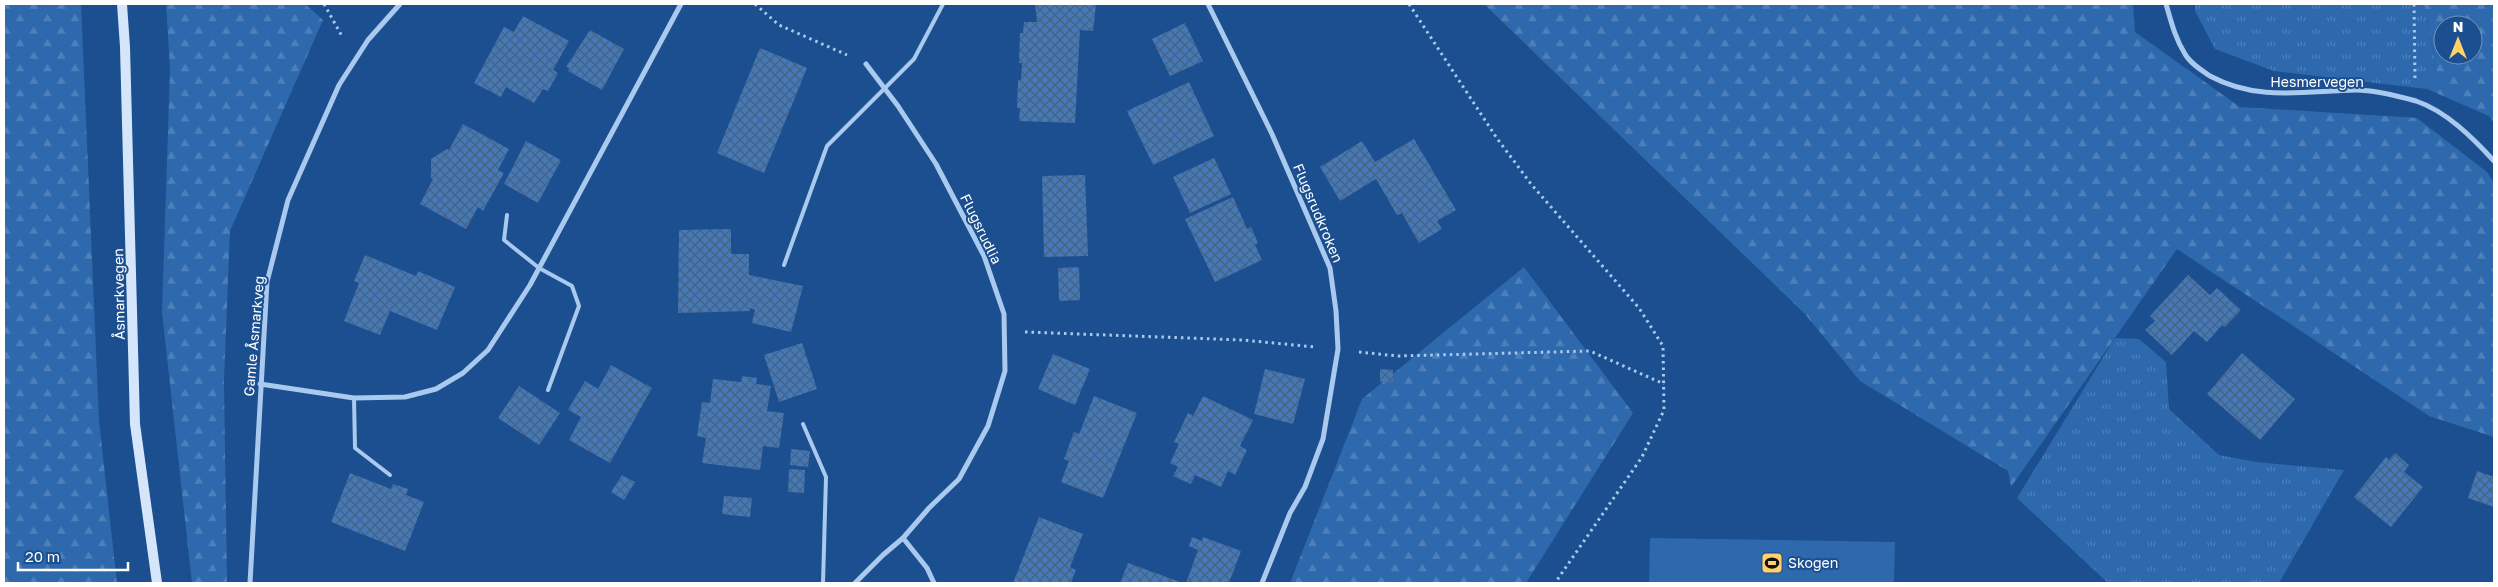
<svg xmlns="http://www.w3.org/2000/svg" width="2498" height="587" font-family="'Golos Text',sans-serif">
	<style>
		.grass { fill: url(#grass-tufts) }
		.forest { fill: url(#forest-firs); fill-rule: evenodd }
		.green { fill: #2e69ad }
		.building { fill: url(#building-cross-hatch) }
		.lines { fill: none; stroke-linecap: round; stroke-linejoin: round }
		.path { stroke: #a9c9ee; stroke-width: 3; stroke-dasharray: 2.5 4; stroke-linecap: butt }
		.lane { stroke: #a9c9ee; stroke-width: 4 }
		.street { stroke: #a9c9ee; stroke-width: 5 }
		.secondary { stroke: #d6e6fa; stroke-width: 10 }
		.labels { text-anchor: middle; stroke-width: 4; stroke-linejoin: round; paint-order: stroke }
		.street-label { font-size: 14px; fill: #fff; stroke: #1b4f8f }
		.poi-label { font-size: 14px; fill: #fff; stroke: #1b4f8f; text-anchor: start }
	</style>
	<defs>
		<pattern id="grass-tufts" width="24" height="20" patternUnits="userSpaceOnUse" patternTransform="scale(1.25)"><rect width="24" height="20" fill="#2e69ad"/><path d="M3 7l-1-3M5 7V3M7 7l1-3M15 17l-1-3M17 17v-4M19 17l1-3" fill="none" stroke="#4d80b9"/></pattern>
		<pattern id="forest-firs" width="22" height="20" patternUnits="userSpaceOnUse" patternTransform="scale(1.25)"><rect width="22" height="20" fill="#2e69ad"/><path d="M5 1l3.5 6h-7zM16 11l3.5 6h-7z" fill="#4d80b9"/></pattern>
		<pattern id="building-cross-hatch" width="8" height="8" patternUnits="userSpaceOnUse" patternTransform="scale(1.25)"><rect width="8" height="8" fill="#4478b7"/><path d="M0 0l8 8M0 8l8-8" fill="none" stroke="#486282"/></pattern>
	</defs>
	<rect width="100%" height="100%" fill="#1b4f8f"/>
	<g class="grass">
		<path d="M 2195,4 L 2424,4 L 2437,72 L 2427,89 L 2274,71 L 2215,49 L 2195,11 Z"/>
		<path d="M 2115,338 L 2139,339 L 2166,362 L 2169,409 L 2219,455 L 2256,462 L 2344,470 L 2279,583 L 2108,583 L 2017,498 Z"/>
	</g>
	<g class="forest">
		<path d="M 4,4 L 81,4 L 99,421 L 117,583 L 4,583 Z"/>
		<path d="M 166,4 L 305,4 L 323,20 L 230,231 L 224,380 L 227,583 L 192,583 L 162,312 L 170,69 Z"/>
		<path d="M 1484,4 L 2133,4 L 2135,32 L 2240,107 L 2417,118 L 2487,172 L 2494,183 L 2494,437 L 2429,416 L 2177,249 L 2011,487 L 2008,471 L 1860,381 L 1805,314 Z"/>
		<path d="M 2424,4 L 2494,4 L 2494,123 L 2489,116 L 2427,89 L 2437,72 ZM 2443,25 L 2473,25 L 2473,55 L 2443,55 Z"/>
		<path d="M 1524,267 L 1633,413 L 1526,583 L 1290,583 L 1362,399 Z"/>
	</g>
	<path class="green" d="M 1650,538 L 1895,542 L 1894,583 L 1649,583 Z"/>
	<g class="building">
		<path d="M 1035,4 L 1096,4 L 1093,31 L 1080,30 L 1075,123 L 1019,121 L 1020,108 L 1017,108 L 1018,80 L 1021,80 L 1022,63 L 1019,63 L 1020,33 L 1023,33 L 1024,22 L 1037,22 Z"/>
		<path d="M 523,16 L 569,41 L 553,70 L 558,73 L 548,91 L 543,89 L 534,103 L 506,87 L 501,97 L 474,83 L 504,27 L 514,32 Z"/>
		<path d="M 1185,23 L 1203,61 L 1170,76 L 1152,39 Z"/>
		<path d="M 590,30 L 624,49 L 602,90 L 568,71 L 569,68 L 566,67 Z"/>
		<path d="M 760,48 L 807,68 L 764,173 L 717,153 Z"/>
		<path d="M 1189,82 L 1214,136 L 1153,165 L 1127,111 Z"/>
		<path d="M 463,124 L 509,149 L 498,170 L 504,173 L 483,211 L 478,207 L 466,229 L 420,204 L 433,179 L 431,178 L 431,159 L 447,149 L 449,150 Z"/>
		<path d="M 1414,139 L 1456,210 L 1437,221 L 1442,229 L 1419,243 L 1402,213 L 1397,215 L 1376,179 L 1340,201 L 1320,167 L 1362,141 L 1375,162 Z"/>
		<path d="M 526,141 L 561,160 L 538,203 L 504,184 Z"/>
		<path d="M 1214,158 L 1231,194 L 1190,213 L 1173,177 Z"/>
		<path d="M 1085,175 L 1088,256 L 1044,257 L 1042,176 Z"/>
		<path d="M 1233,197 L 1247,229 L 1251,227 L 1258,243 L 1255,245 L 1262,260 L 1215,282 L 1185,219 Z"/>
		<path d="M 731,229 L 731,254 L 749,254 L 749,275 L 803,286 L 791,332 L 752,323 L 755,310 L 750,308 L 750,311 L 678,313 L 679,230 Z"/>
		<path d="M 365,255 L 416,276 L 418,271 L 455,287 L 437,330 L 390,311 L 380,335 L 344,321 L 359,283 L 354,281 Z"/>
		<path d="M 1079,267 L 1080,300 L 1059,301 L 1058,268 Z"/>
		<path d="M 2188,275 L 2210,295 L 2217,288 L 2241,310 L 2225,327 L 2222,325 L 2207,342 L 2194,331 L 2172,355 L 2145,330 L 2155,321 L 2150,316 Z"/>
		<path d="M 802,343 L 817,389 L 779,402 L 764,355 Z"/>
		<path d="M 2242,353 L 2295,399 L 2260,440 L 2207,394 Z"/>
		<path d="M 1053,354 L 1090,369 L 1075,405 L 1038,389 Z"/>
		<path d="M 611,365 L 652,388 L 610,463 L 569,440 L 581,417 L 568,410 L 585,381 L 598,389 Z"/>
		<path d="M 1265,369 L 1305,379 L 1293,424 L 1254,414 Z"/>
		<path d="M 1380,369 L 1393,370 L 1393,383 L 1380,382 Z"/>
		<path d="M 742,376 L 757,378 L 756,384 L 771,386 L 767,411 L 784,413 L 779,448 L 763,446 L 760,470 L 702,463 L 706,438 L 697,436 L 702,402 L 710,403 L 713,379 L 741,382 Z"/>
		<path d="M 519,386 L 560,413 L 539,445 L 498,418 Z"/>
		<path d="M 1094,396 L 1137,413 L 1103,498 L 1061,482 L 1069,461 L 1064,459 L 1074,432 L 1079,434 Z"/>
		<path d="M 1203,396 L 1253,420 L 1240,446 L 1247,450 L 1235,475 L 1228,471 L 1221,487 L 1195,475 L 1191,484 L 1173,476 L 1178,467 L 1170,463 L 1179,444 L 1174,442 L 1188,413 L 1193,416 Z"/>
		<path d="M 791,449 L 810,451 L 808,467 L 790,465 Z"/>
		<path d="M 2395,453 L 2409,465 L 2404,472 L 2423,487 L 2391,527 L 2354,497 L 2386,457 L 2389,460 Z"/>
		<path d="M 789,469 L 805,470 L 804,493 L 788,492 Z"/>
		<path d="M 2477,471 L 2494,477 L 2494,507 L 2468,498 Z"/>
		<path d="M 350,473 L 391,489 L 393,484 L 408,489 L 406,495 L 424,502 L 405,551 L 331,522 Z"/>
		<path d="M 622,475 L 635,482 L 624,500 L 611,492 Z"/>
		<path d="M 724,496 L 752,498 L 750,517 L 722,514 Z"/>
		<path d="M 1039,517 L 1083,534 L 1070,567 L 1076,570 L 1071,583 L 1013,583 Z"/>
		<path d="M 1192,537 L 1202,541 L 1203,537 L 1241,551 L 1229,583 L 1186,583 L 1198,550 L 1189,546 Z"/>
		<path d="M 1128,563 L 1183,583 L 1120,583 Z"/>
	</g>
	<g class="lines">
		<g class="path">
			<path d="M 324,4 L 343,38"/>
			<path d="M 755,4 L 779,25 L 847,55"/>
			<path d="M 1409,4 L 1496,137 L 1531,184 L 1639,308 L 1663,346 L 1664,410 L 1642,457 L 1555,583"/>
			<path d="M 2414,4 L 2415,78"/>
			<path d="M 1025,332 L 1242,340 L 1315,347"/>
			<path d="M 1359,352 L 1398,356 L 1590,351 L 1664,384"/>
		</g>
		<g class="lane">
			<path d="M 507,215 L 504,240 L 539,268 L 572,286 L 579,306 L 548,390"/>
			<path d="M 784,265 L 827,146 L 914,59 L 943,4"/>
			<path d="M 354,398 L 355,448 L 390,475"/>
			<path d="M 803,424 L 826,477 L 823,583"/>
		</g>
		<g class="street">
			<path d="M 1208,4 L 1272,134 L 1330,268 L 1336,311 L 1338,349 L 1323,439 L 1305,487 L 1290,513 L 1262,583"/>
			<path d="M 2166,4 C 2171,21 2175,38 2185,54 C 2190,63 2201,70 2210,76 C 2258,102 2305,91 2356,90 C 2374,90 2398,96 2416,101 C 2446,111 2473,138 2494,161"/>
			<path d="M 260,384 L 354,398 L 405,397 L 436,389 L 463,373 L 488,350 L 530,285 L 681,4"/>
			<path d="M 903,538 L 927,568 L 934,583"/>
			<path d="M 250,583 L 267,282 L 288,200 L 339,85 L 368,40 L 400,4"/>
			<path d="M 855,583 L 883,555 L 903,538 L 929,508 L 959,479 L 988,426 L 1005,371 L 1004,314 L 984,256 L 936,164 L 898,106 L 866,64"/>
		</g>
		<path class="secondary" d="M 122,4 L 125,47 L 135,424 L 157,583"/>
	</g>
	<defs>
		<g id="stadium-square" transform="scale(1.125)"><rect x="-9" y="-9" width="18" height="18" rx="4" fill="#ffd166" stroke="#1b4f8f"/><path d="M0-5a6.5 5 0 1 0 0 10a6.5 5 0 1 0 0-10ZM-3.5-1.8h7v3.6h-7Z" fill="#111"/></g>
	</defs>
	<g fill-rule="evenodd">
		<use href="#stadium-square" x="1772" y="563"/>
	</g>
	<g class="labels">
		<g class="street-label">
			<text x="2317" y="87">Hesmervegen</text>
			<text transform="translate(1318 213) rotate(67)" y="5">Flugsrudkroken</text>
			<text transform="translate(981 229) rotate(64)" y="5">Flugsrudlia</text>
			<text transform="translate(119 294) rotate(-91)" y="5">Åsmarkvegen</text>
			<text transform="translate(254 336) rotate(-85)" y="5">Gamle Åsmarkveg</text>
		</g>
		<g class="poi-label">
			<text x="1788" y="568">Skogen</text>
		</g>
	</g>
	<rect width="2498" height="587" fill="none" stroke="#ffffff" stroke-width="10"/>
	<g transform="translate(2458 40)"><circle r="24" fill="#1b4f8f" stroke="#7695bc"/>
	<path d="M0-4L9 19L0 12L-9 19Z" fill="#ffd166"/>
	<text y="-8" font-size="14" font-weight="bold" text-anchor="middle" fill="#ffffff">N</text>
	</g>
	<path d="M18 562v8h110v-8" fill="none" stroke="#ffffff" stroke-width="2.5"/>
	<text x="25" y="562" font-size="15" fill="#ffffff" stroke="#1b4f8f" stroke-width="4" paint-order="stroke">20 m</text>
</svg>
